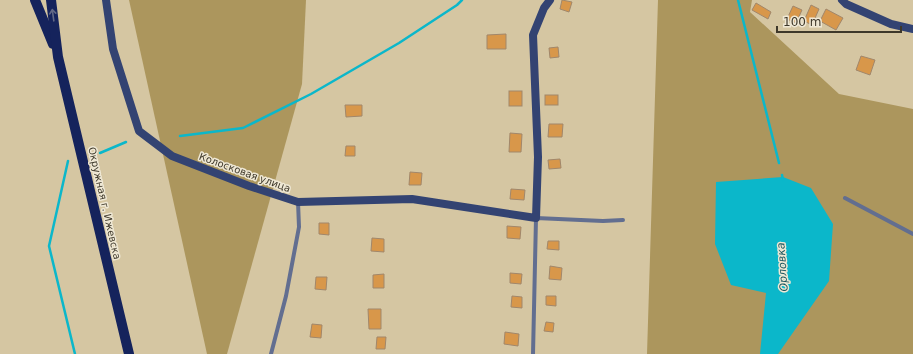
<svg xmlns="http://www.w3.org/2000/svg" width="913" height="354" font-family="'DejaVu Sans',sans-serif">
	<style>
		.green { fill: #ac965d }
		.water { fill: #0bb7ca }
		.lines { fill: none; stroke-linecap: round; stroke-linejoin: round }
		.stream { stroke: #0bb7ca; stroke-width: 2.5 }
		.building { fill: #d8974a; stroke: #a1876b }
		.street { stroke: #626e90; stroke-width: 4 }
		.secondary { stroke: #334372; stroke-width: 8 }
		.primary { stroke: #15235c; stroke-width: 10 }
		.oneway { stroke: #616886 }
		.labels { text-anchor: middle; stroke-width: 3; stroke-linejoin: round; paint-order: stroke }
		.street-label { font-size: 10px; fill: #3e382a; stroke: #efe8d5 }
		.water-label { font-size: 11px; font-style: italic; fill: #1a555e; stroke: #efe8d5 }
	</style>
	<rect width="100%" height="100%" fill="#d5c6a2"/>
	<g class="green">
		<path d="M 129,0 L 306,0 L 302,84 L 227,354 L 207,354 Z"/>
		<path d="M 658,0 L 752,0 L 750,12 L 839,94 L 913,109 L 913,354 L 647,354 Z"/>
	</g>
	<path class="water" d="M 783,177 L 811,188 L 833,224 L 829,281 L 778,354 L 760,354 L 766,293 L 731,285 L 715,244 L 716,182 Z"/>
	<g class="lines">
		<g class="stream">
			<path d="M 738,0 L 779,163"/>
			<path d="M 180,136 L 243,128 L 311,94 L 399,43 L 457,5 L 462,0"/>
			<path d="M 100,153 L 126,142"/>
			<path d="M 68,161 L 49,246 L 75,354"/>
			<path d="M 782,175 L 783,180"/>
		</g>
	</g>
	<g class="building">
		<path d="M 562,0 L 572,2 L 569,12 L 560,9 Z"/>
		<path d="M 756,3 L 771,12 L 768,19 L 752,10 Z"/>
		<path d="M 811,5 L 819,9 L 812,25 L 804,21 Z"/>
		<path d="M 793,6 L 802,10 L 796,23 L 787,19 Z"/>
		<path d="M 826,9 L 843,18 L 836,30 L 820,21 Z"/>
		<path d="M 506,34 L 506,49 L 487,49 L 487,35 Z"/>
		<path d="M 558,47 L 559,57 L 550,58 L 549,48 Z"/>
		<path d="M 861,56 L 875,60 L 870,75 L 856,70 Z"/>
		<rect x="509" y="91" width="13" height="15"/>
		<rect x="545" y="95" width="13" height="10"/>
		<path d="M 345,105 L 362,105 L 362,116 L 346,117 Z"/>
		<path d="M 549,124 L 563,124 L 562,137 L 548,137 Z"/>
		<path d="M 510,133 L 522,134 L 521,152 L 509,152 Z"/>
		<path d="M 346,146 L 355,146 L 355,156 L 345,156 Z"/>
		<path d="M 560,159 L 561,168 L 549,169 L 548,160 Z"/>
		<path d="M 410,172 L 422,173 L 421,185 L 409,185 Z"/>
		<path d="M 511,189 L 525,190 L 524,200 L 510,199 Z"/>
		<path d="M 319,223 L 329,223 L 329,235 L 319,234 Z"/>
		<path d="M 507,226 L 521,227 L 520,239 L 507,238 Z"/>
		<path d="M 372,238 L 384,239 L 384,252 L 371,251 Z"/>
		<path d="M 548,241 L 559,241 L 559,250 L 547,249 Z"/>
		<path d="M 550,266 L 562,268 L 561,280 L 549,279 Z"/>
		<path d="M 510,273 L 522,274 L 521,284 L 510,283 Z"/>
		<path d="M 384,274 L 384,288 L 373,288 L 373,275 Z"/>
		<path d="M 316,277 L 327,277 L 326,290 L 315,289 Z"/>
		<path d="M 512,296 L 522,297 L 522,308 L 511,307 Z"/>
		<path d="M 546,296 L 556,296 L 556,306 L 546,305 Z"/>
		<path d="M 368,309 L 381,309 L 381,329 L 369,329 Z"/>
		<path d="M 546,322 L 554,323 L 553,332 L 544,331 Z"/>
		<path d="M 312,324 L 322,325 L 321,338 L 310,337 Z"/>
		<path d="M 505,332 L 519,334 L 518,346 L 504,344 Z"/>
		<path d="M 377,337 L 386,337 L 385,349 L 376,349 Z"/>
	</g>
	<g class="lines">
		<g class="street">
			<path d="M 845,198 L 913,234"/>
			<path d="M 271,354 L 286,296 L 299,227 L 298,202"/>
			<path d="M 533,354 L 536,218 L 603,221 L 623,220"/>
		</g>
		<g class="secondary">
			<path d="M 106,0 L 113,49 L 139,131 L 172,156 L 249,186 L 298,202 L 412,199 L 536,218 L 538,157 L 533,35 L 544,8 L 550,0"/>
			<path d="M 842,0 L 846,4 L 891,24 L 913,29"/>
		</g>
		<g class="primary">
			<path d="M 35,0 L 53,44"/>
			<path d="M 51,0 L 58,57 L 129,354"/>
		</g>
	</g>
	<defs><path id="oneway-shaft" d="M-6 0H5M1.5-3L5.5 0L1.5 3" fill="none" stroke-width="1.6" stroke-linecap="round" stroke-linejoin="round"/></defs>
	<use class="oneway" href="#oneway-shaft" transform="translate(53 15) rotate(-98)"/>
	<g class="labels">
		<g class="street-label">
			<text transform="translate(245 172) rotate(20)" y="4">Колосковая улица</text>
			<text transform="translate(105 203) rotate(77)" y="4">Окружная г. Ижевска</text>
		</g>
		<g class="water-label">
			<text transform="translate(782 267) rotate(-94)" y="4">Орловка</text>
		</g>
	</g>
	<path d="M777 26v6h124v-6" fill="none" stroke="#3e382a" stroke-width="2"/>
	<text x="783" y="26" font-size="12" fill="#3e382a" stroke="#efe8d5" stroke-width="3" paint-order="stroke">100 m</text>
</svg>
